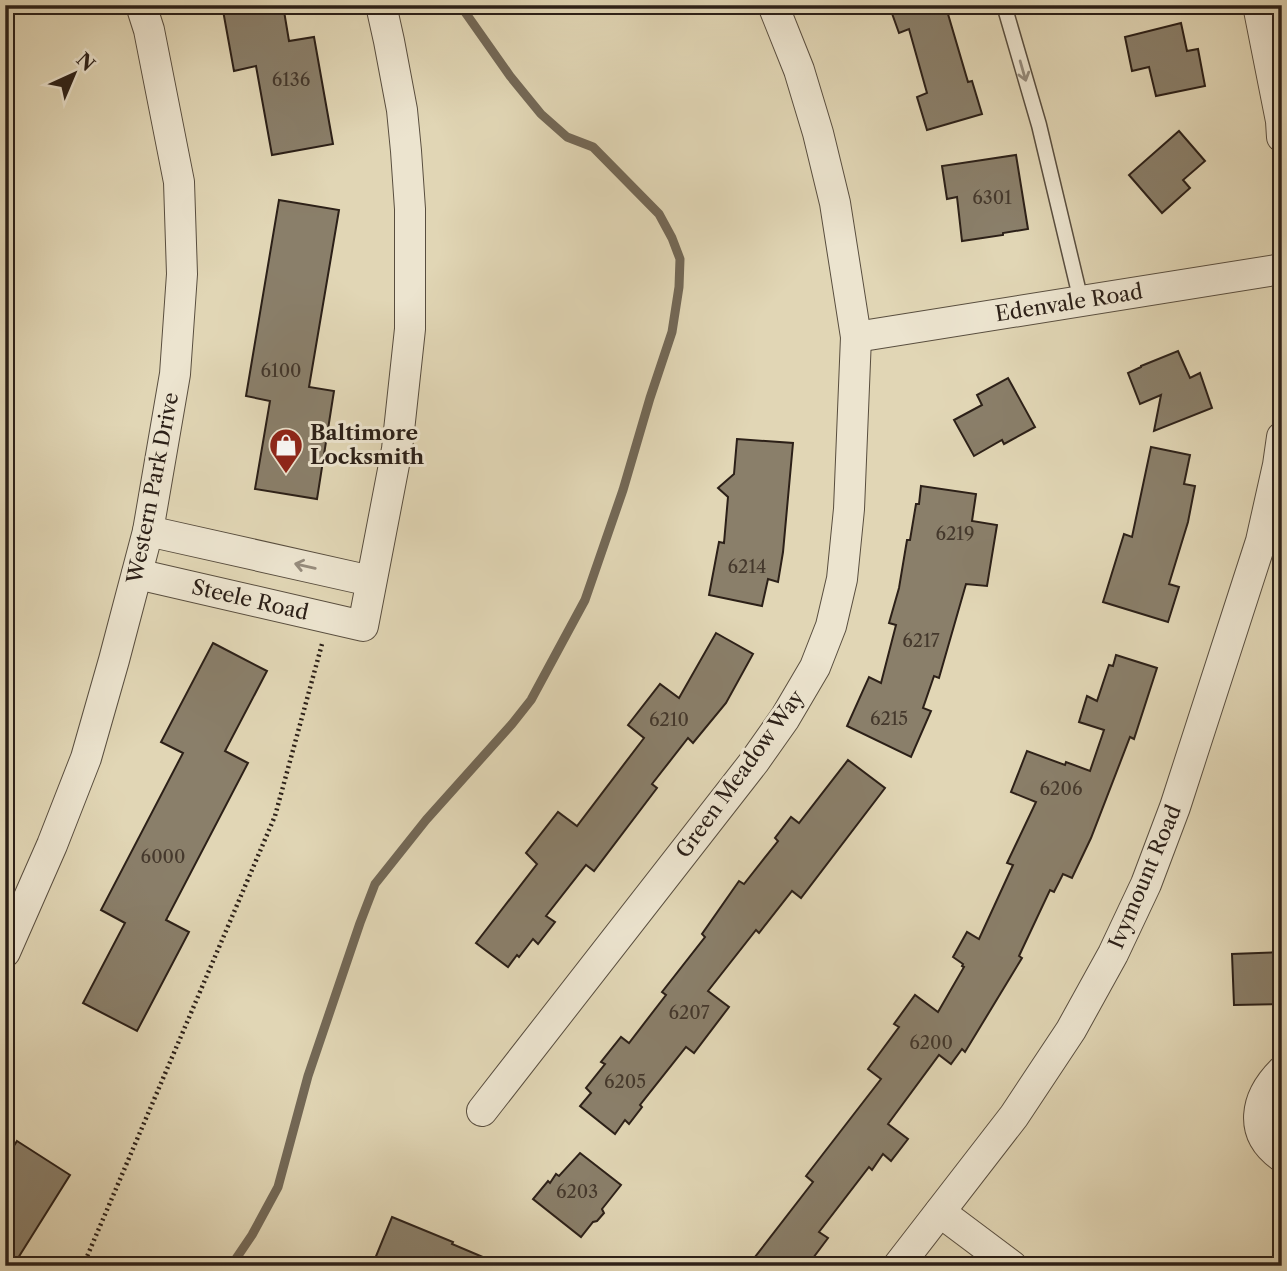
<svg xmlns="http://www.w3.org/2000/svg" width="1287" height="1271" font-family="'Libre Caslon Text',serif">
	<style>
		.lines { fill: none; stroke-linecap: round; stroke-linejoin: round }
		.stream { stroke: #736856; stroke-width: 9 }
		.building { fill: #8a7f6a; stroke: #2c2018; stroke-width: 2 }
		.lane-casing { stroke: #594e3f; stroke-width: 17 }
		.street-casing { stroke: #594e3f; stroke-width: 32 }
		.path { stroke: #2c2018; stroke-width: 4.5; stroke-dasharray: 2 3.5; stroke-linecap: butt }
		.lane { stroke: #ece4cf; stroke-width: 14 }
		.street { stroke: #ece4cf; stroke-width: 30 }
		.oneway { stroke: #968c7d }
		.labels { text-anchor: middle; stroke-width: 6; stroke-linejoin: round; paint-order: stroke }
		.number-label { font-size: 18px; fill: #44382c }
		.street-label { font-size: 21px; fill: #2c2018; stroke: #ece4cf }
		.poi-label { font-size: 21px; font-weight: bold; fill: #2c2018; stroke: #ece4cf; text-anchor: start }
	</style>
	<rect width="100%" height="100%" fill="#e1d6b5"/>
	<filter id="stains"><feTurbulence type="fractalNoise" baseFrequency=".00286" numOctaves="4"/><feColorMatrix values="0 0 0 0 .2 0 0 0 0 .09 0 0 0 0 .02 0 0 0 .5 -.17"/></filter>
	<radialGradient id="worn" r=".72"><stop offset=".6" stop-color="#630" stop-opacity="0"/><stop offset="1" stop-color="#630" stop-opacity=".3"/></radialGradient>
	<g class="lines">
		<path class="stream" d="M 231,1266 L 252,1235 L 278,1187 L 308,1076 L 360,923 L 375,884 L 426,820 L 512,724 L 531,700 L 585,600 L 623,490 L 650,398 L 672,332 L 679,287 L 680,259 L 672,238 L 659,214 L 593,147 L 567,137 L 541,114 L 510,76 L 460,5"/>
	</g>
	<g class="building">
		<path d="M 222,5 L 283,5 L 289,41 L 314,37 L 333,144 L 272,155 L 256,66 L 234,71 Z"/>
		<path d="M 889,5 L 965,5 L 966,7 L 948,14 L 968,82 L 972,81 L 982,114 L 927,130 L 917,97 L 927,93 L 909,29 L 899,33 Z"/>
		<path d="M 1181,23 L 1187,51 L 1198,49 L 1205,86 L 1156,96 L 1149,67 L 1132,71 L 1125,37 Z"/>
		<path d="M 1179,131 L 1205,161 L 1183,180 L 1190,188 L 1162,213 L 1129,175 Z"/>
		<path d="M 1016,155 L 1028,229 L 1003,233 L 1003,235 L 962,241 L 957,197 L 947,199 L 942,166 Z"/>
		<path d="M 279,200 L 339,210 L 309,387 L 334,391 L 317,499 L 255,489 L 270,401 L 246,396 Z"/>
		<path d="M 1178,351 L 1190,378 L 1200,373 L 1212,408 L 1154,431 L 1161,395 L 1140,404 L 1128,373 L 1141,367 L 1141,366 Z"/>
		<path d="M 1008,378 L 1035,427 L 1004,444 L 1002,440 L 974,456 L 954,420 L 982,405 L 977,395 Z"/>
		<path d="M 737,439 L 793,443 L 783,552 L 778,582 L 768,579 L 762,606 L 709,595 L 719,542 L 724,543 L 728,497 L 718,488 L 734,474 Z"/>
		<path d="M 1151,447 L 1190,455 L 1184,484 L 1195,486 L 1188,522 L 1169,584 L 1179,587 L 1168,622 L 1103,602 L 1124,534 L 1132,537 Z"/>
		<path d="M 921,486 L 976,494 L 972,521 L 997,525 L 987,586 L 966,584 L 939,678 L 934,676 L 923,708 L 931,711 L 911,757 L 847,726 L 869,677 L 881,683 L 896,625 L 889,623 L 899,588 L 907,540 L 910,540 L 916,504 L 919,504 Z"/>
		<path d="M 716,633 L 753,654 L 726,703 L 693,743 L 688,738 L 652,784 L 657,788 L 594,871 L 586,865 L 546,916 L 555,922 L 538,944 L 533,939 L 519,957 L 517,955 L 508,967 L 476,943 L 537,864 L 526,853 L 558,812 L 577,826 L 644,738 L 628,725 L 660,684 L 679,698 Z"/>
		<path d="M 213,643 L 267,671 L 225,751 L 248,763 L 166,920 L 189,932 L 137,1031 L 83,1003 L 125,923 L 101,910 L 183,753 L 161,742 Z"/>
		<path d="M 1116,655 L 1157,668 L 1134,739 L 1130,737 L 1091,838 L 1072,878 L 1063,874 L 1054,892 L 1050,890 L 1019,956 L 1022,958 L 965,1052 L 962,1049 L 951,1064 L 939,1055 L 888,1124 L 908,1139 L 891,1161 L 883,1154 L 872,1170 L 869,1167 L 819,1232 L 828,1238 L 807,1266 L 748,1266 L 813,1182 L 806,1176 L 881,1079 L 868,1069 L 899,1027 L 894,1024 L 915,995 L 938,1012 L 964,967 L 962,966 L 963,964 L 953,957 L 967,932 L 979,939 L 1013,865 L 1007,863 L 1036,802 L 1011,792 L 1027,751 L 1065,765 L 1066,762 L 1090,771 L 1104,730 L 1079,722 L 1087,696 L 1097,701 L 1109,665 L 1113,666 Z"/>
		<path d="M 848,760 L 885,788 L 801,898 L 792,891 L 759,933 L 756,930 L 708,991 L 729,1007 L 694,1053 L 686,1047 L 640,1105 L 642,1107 L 629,1124 L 625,1120 L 615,1134 L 580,1106 L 591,1093 L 586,1088 L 605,1064 L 601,1062 L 621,1037 L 629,1043 L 666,995 L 662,992 L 705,937 L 702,934 L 739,881 L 744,884 L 778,841 L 775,838 L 791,817 L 799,823 Z"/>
		<path d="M 1282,952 L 1282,1004 L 1234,1005 L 1232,954 Z"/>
		<path d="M 17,1141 L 70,1175 L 13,1266 L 5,1266 L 5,1160 Z"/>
		<path d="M 580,1153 L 621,1185 L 602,1209 L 604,1213 L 597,1221 L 593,1222 L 581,1237 L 533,1199 L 548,1181 L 550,1183 L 556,1174 L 559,1176 Z"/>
		<path d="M 392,1217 L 453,1242 L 452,1244 L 504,1266 L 372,1266 Z"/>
	</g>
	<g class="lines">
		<g class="lane-casing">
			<path id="lane" d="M 1004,5 L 1039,125 L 1081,301"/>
		</g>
		<g class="street-casing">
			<g id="street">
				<path d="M 1258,5 L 1281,121 L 1282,137"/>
				<path d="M 856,337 L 1282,269"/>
				<path d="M 148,531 L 371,581"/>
				<path d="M 137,574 L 363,626 L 397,449 L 410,329 L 410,209 L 406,151 L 402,110 L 389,41 L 381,5"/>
				<path d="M 5,952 L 52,845 L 86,758 L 114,660 L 148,531 L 175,374 L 182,274 L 179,182 L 149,30 L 141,5"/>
				<path d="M 1282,1071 C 1255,1098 1248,1133 1282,1157"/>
				<path d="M 482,1111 L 754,762 L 785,718 L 815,667 L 831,626 L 842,579 L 849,509 L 856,337 L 835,203 L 818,133 L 799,70 L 773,5"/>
				<path d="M 940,1212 L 1012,1266"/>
				<path d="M 898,1266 L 1014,1116 L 1071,1030 L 1113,954 L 1146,884 L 1175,807 L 1261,541 L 1278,465 L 1282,437"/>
			</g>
		</g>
		<path class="path" d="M 83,1266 L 275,816 L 322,644"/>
		<use href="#lane" class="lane"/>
		<use href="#street" class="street"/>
	</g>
	<defs><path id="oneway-shaft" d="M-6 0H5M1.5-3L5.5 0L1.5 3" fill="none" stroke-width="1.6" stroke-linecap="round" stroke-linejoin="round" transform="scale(1.75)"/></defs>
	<g class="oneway">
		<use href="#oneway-shaft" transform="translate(1023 71) rotate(74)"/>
		<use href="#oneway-shaft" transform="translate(305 566) rotate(-167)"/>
	</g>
	<defs>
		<g id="shop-pin" transform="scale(1.75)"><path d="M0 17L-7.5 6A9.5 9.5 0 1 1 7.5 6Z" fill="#8f2418" stroke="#ece4cf"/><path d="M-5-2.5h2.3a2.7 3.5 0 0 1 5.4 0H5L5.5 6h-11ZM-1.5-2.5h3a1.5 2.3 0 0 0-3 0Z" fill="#fff"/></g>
	</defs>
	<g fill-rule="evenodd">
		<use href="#shop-pin" x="286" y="445"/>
	</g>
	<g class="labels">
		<g class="number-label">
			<text x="291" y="86">6136</text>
			<text x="992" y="204">6301</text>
			<text x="281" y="377">6100</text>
			<text x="955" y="540">6219</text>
			<text x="747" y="573">6214</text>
			<text x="921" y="647">6217</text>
			<text x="889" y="725">6215</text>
			<text x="669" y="726">6210</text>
			<text x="1061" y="795">6206</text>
			<text x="163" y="863">6000</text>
			<text x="689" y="1019">6207</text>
			<text x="931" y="1049">6200</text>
			<text x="625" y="1088">6205</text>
			<text x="577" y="1198">6203</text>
		</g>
		<g class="street-label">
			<text transform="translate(1069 303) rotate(-9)" y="7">Edenvale Road</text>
			<text transform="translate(153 488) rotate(-79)" y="7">Western Park Drive</text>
			<text transform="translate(250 600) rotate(13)" y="7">Steele Road</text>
			<text transform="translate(740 774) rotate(-54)" y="7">Green Meadow Way</text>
			<text transform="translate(1145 877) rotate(-67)" y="7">Ivymount Road</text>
		</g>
		<g class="poi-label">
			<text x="310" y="440">Baltimore<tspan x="310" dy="24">Locksmith</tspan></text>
		</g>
	</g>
	<rect width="1287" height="1271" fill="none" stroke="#e1d6b5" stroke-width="28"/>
	<rect x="7" y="7" width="1273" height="1257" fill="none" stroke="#2c2018" stroke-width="3.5"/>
	<rect x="14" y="14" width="1259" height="1243" fill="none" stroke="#2c2018" stroke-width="2"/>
	<g transform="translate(74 74) rotate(44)" stroke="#ece4cf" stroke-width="5" paint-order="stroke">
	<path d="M0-5L12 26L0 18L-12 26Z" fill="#2c2018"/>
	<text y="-10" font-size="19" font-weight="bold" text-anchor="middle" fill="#2c2018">N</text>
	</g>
	<rect width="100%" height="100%" filter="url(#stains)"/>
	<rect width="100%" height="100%" fill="url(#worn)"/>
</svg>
